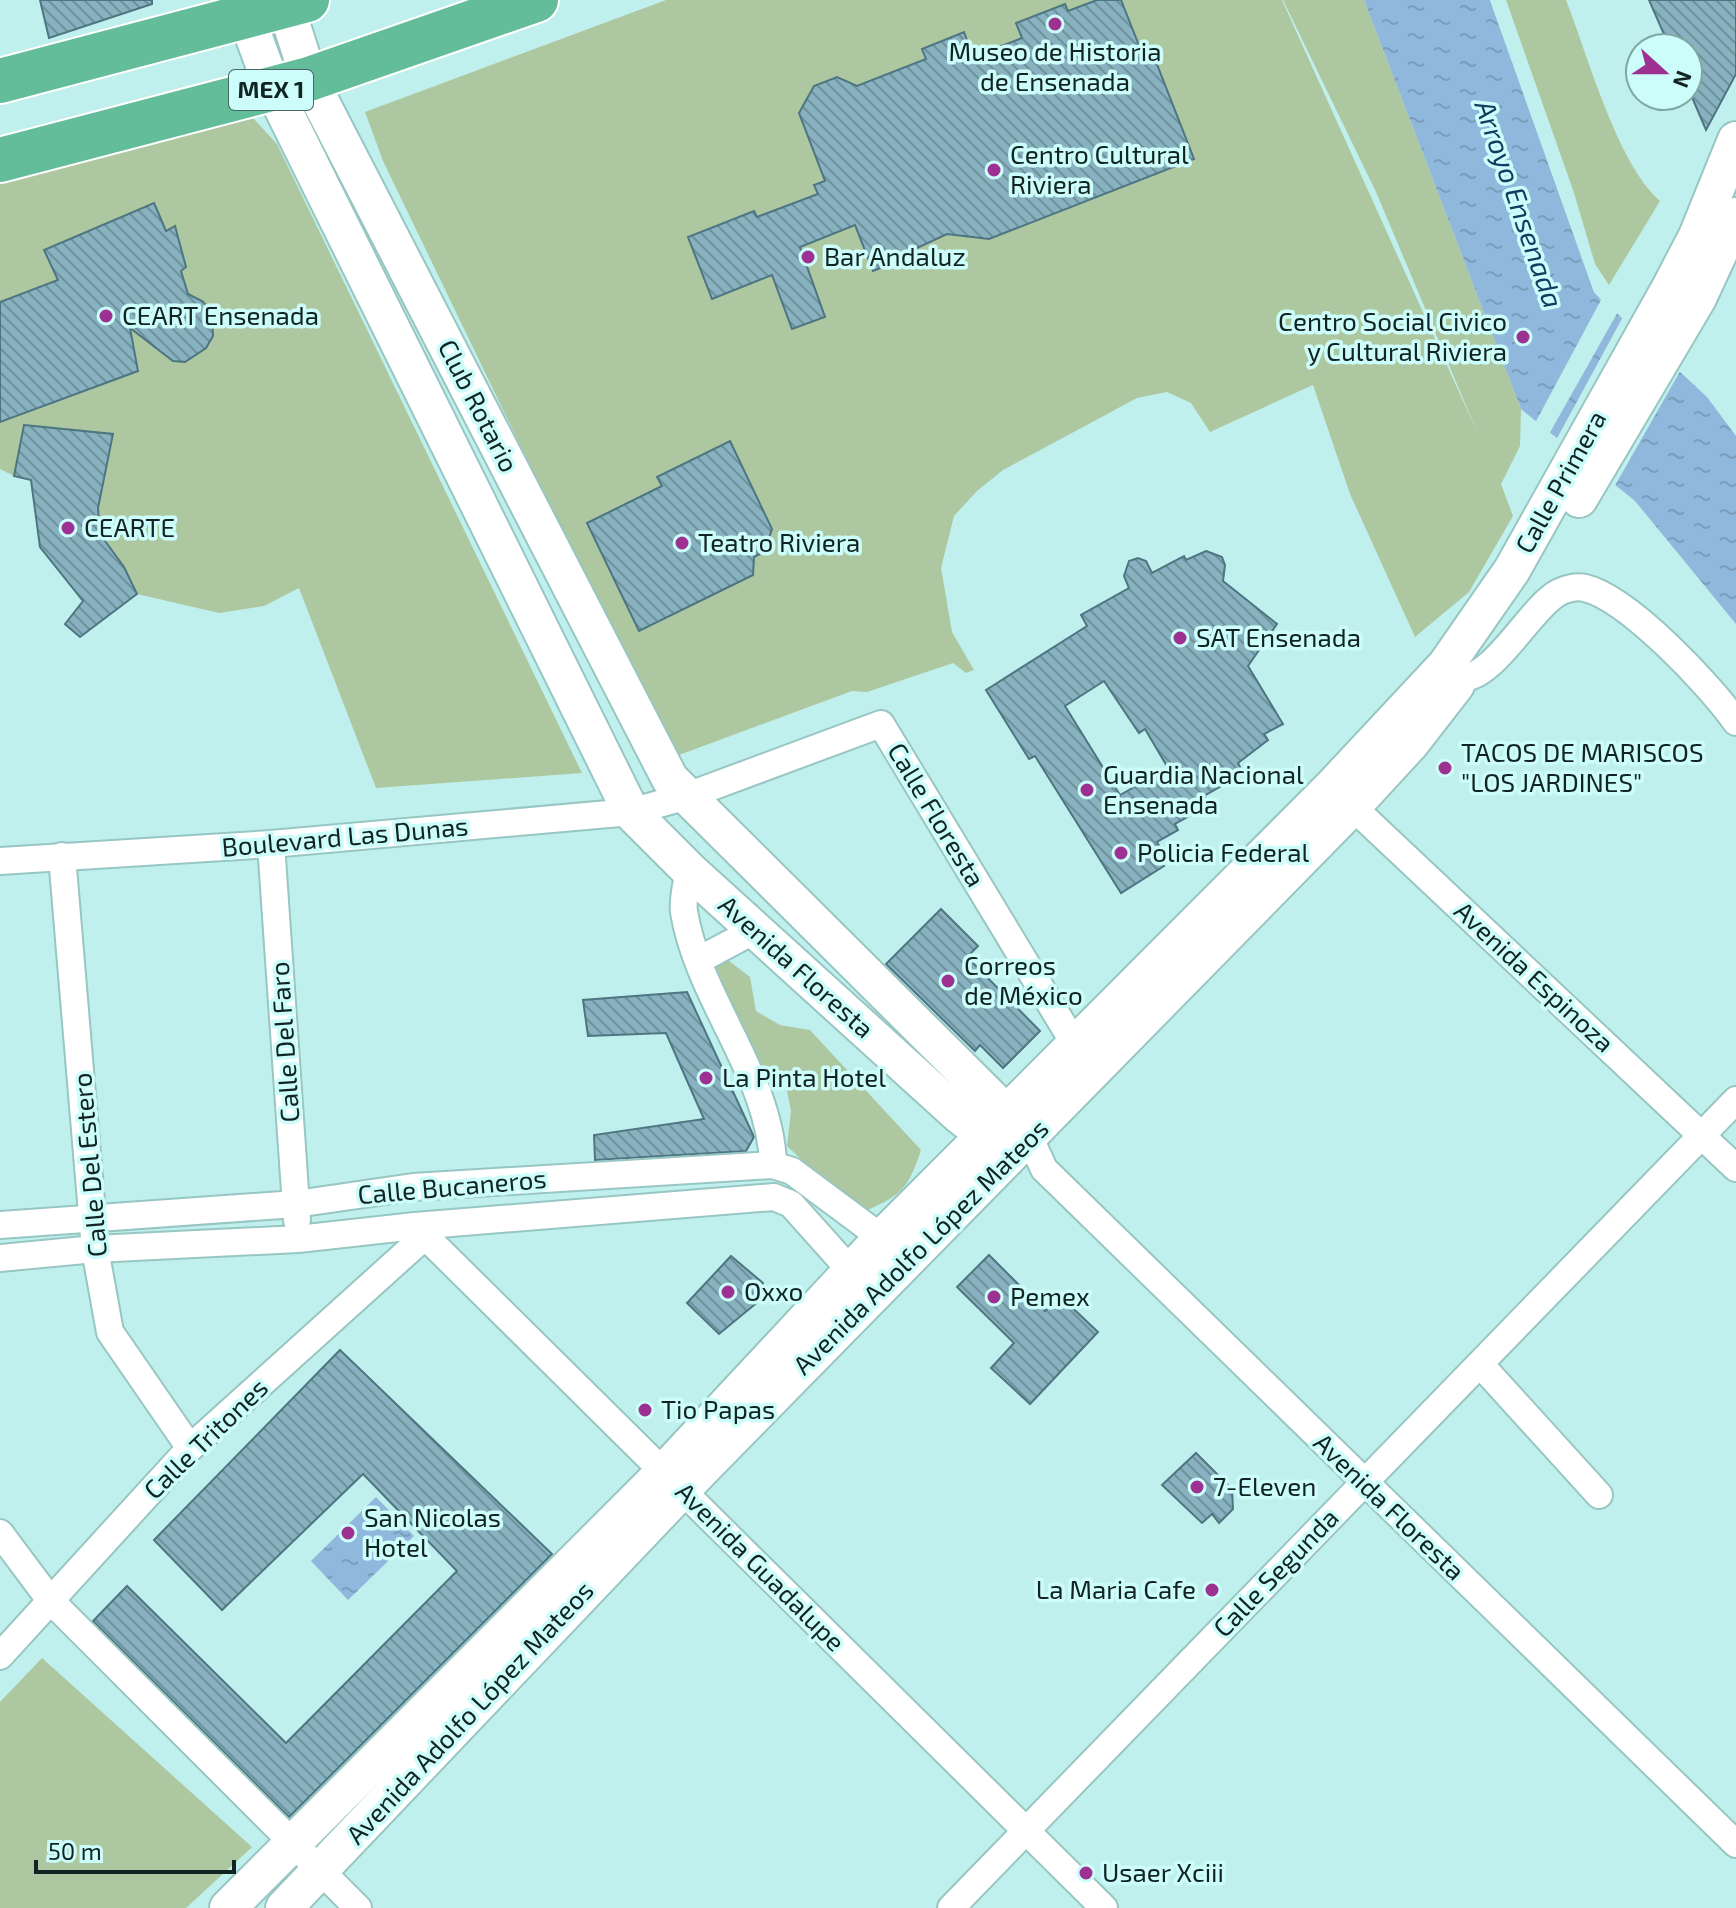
<svg xmlns="http://www.w3.org/2000/svg" width="1736" height="1908" font-family="'Exo 2',sans-serif">
	<style>
		.park { fill: #adc8a0 }
		.water { fill: url(#water-ripples) }
		.pier { fill: #c0f0ed }
		.building { fill: url(#building-back-hatch); stroke: #4d7582; stroke-width: 2; fill-rule: evenodd }
		.lines { fill: none; stroke-linecap: round; stroke-linejoin: round }
		.minor-casing { stroke: #97c6c3; stroke-width: 30 }
		.secondary-casing { stroke: #97c6c3; stroke-width: 40 }
		.trunk-casing { stroke: #fff; stroke-width: 48 }
		.minor { stroke: #fff; stroke-width: 26 }
		.secondary { stroke: #fff; stroke-width: 36 }
		.trunk { stroke: #63bc9a; stroke-width: 44 }
		.poi-dot { fill: #9d3192; stroke: #cdfdfa; stroke-width: 3 }
		.labels { text-anchor: middle; stroke-width: 7; stroke-linejoin: round; paint-order: stroke }
		.shield { fill: #cdfdfa; stroke: #496564; stroke-width: 2 }
		.shield-label { font-size: 24px; font-weight: bold; fill: #112423 }
		.poi-label { font-size: 26px; fill: #112423; stroke: #cdfdfa; text-anchor: start }
		.street-label { font-size: 26px; fill: #112423; stroke: #cdfdfa }
		.water-label { font-size: 28px; font-style: italic; fill: #103c60; stroke: #cdfdfa }
	</style>
	<defs>
		<pattern id="water-ripples" width="26" height="14" patternUnits="userSpaceOnUse" patternTransform="scale(2)"><rect width="26" height="14" fill="#90b7dc"/><path d="M2 4q2-2 4 0t4 0M15 11q2-2 4 0t4 0" fill="none" stroke="#7b9dbc"/></pattern>
		<pattern id="building-back-hatch" width="6" height="6" patternUnits="userSpaceOnUse" patternTransform="scale(2)"><rect width="6" height="6" fill="#88b2c0"/><path d="M-1 5l2 2M0 0l6 6M5-1l2 2" fill="none" stroke="#6e919c"/></pattern>
	</defs>
	<rect width="100%" height="100%" fill="#c0f0ed"/>
	<g class="park">
		<path d="M 666,0 L 1282,0 L 1478,434 L 1376,192 L 1283,0 L 1364,0 L 1521,409 L 1520,446 L 1501,484 L 1513,516 L 1469,592 L 1415,637 L 1350,494 L 1313,385 L 1210,432 L 1191,403 L 1167,392 L 1137,398 L 1003,470 L 977,491 L 954,516 L 941,568 L 952,632 L 974,670 L 966,673 L 953,663 L 867,692 L 852,691 L 671,758 L 383,161 L 365,112 Z"/>
		<path d="M 1506,0 L 1566,0 C 1588,56 1617,163 1660,201 L 1609,285 L 1595,264 L 1574,193 Z"/>
		<path d="M 253,118 L 277,144 L 582,773 L 376,788 L 299,588 L 264,606 L 219,613 L 137,594 L 124,567 L 100,534 L 98,508 L 112,434 L 24,428 L 14,476 L 0,469 L 0,182 Z"/>
		<path d="M 728,960 L 750,977 L 756,1011 L 780,1025 L 810,1030 L 921,1150 C 907,1193 899,1196 859,1214 L 787,1146 L 791,1111 L 785,1081 L 755,1064 L 712,970 Z"/>
		<path d="M 42,1658 L 252,1847 L 186,1908 L 0,1908 L 0,1702 Z"/>
	</g>
	<g class="water">
		<path d="M 1364,0 L 1490,0 L 1594,292 L 1707,397 L 1736,436 L 1736,624 L 1635,501 L 1521,409 Z"/>
		<path d="M 376,1497 L 414,1536 L 348,1600 L 311,1561 Z"/>
	</g>
	<g class="pier">
		<path d="M 1490,0 L 1494,0 L 1597,290 L 1619,310 L 1548,436 L 1534,425 L 1601,300 L 1594,292 Z"/>
		<path d="M 1624,315 L 1682,368 L 1613,489 L 1555,442 Z"/>
	</g>
	<g class="building">
		<path d="M 40,0 L 152,0 L 152,4 L 49,38 Z"/>
		<path d="M 1097,0 L 1121,0 L 1142,53 L 1151,49 L 1194,159 L 989,239 L 947,234 L 906,253 L 903,259 L 873,271 L 855,225 L 800,247 L 825,317 L 792,329 L 772,275 L 712,299 L 688,237 L 754,211 L 757,217 L 818,194 L 814,185 L 825,181 L 799,113 L 814,86 L 837,77 L 857,86 L 926,59 L 922,49 L 964,32 L 973,57 L 1022,38 L 1016,23 L 1065,4 L 1068,11 Z"/>
		<path d="M 1649,0 L 1736,0 L 1736,74 L 1706,130 L 1688,88 L 1688,48 L 1670,48 Z"/>
		<path d="M 154,203 L 166,231 L 175,226 L 186,267 L 181,271 L 188,294 L 202,301 L 212,311 L 213,336 L 206,348 L 185,362 L 173,361 L 130,328 L 138,371 L 0,422 L 0,302 L 58,280 L 44,250 Z"/>
		<path d="M 24,425 L 113,434 L 98,508 L 100,534 L 124,567 L 137,594 L 80,637 L 65,624 L 83,601 L 40,547 L 31,480 L 14,476 Z"/>
		<path d="M 730,441 L 772,529 L 764,552 L 754,557 L 753,575 L 639,631 L 587,523 L 662,486 L 657,477 Z"/>
		<path d="M 1206,551 L 1222,557 L 1225,565 L 1223,581 L 1277,624 L 1248,666 L 1283,724 L 1264,734 L 1268,740 L 1238,763 L 1241,769 L 1221,781 L 1223,785 L 1204,796 L 1207,800 L 1190,810 L 1193,814 L 1175,824 L 1178,830 L 1157,842 L 1162,851 L 1157,855 L 1164,866 L 1121,893 L 1035,756 L 1029,759 L 986,690 L 1087,626 L 1081,615 L 1129,588 L 1124,576 L 1129,561 L 1138,558 L 1146,561 L 1152,573 L 1184,556 L 1186,560 ZM 1104,681 L 1139,733 L 1145,729 L 1168,768 L 1120,795 L 1065,706 Z"/>
		<path d="M 941,909 L 978,946 L 967,957 L 1040,1031 L 1003,1068 L 980,1045 L 975,1051 L 886,964 Z"/>
		<path d="M 687,992 L 754,1137 L 746,1151 L 595,1160 L 594,1135 L 704,1119 L 666,1033 L 588,1036 L 583,1000 Z"/>
		<path d="M 989,1255 L 1045,1311 L 1059,1295 L 1098,1332 L 1030,1404 L 991,1368 L 1014,1343 L 957,1287 Z"/>
		<path d="M 731,1256 L 763,1283 L 759,1301 L 719,1334 L 687,1303 Z"/>
		<path d="M 340,1350 L 552,1554 L 289,1817 L 93,1621 L 127,1586 L 286,1743 L 457,1571 L 363,1474 L 222,1610 L 154,1540 Z"/>
		<path d="M 1196,1453 L 1232,1489 L 1233,1509 L 1219,1523 L 1212,1514 L 1202,1523 L 1162,1485 Z"/>
	</g>
	<g class="lines">
		<g class="minor-casing">
			<g id="minor">
				<path d="M 1446,665 L 1461,678 C 1493,679 1529,611 1556,594 C 1564,589 1576,586 1585,588 C 1628,598 1710,685 1736,722"/>
				<path d="M 1340,795 L 1736,1168"/>
				<path d="M 271,844 L 297,1220"/>
				<path d="M 62,856 L 95,1249 L 110,1332 L 190,1448"/>
				<path d="M 0,861 L 271,844 L 631,812 L 687,796 L 881,724 L 1074,1043"/>
				<path d="M 689,870 C 687,883 682,900 684,912 C 699,1001 771,1076 773,1165"/>
				<path d="M 699,960 L 755,930"/>
				<path d="M 1029,1136 L 1044,1169 L 1736,1844"/>
				<path d="M 0,1225 L 296,1204 L 413,1187 L 773,1165 L 792,1171 L 882,1238"/>
				<path d="M 415,1226 L 1104,1908"/>
				<path d="M 0,1258 L 95,1249 L 298,1239 L 415,1226 L 774,1197 L 791,1204 L 851,1271"/>
				<path d="M 1480,1364 L 1599,1495"/>
				<path d="M 0,1533 L 50,1600 L 358,1908"/>
				<path d="M 0,1656 L 190,1448 L 425,1236"/>
				<path d="M 951,1908 L 1736,1100"/>
			</g>
		</g>
		<g class="secondary-casing">
			<g id="secondary">
				<path d="M 286,7 L 309,79 L 670,779 L 1021,1128"/>
				<path d="M 246,16 L 273,89 L 631,812 L 689,870 L 959,1115 L 1003,1149"/>
				<path d="M 1579,499 L 1698,298 L 1736,216"/>
				<path d="M 228,1908 L 664,1472 L 882,1238 L 1332,787 L 1446,665 L 1512,570 L 1671,286 L 1697,236 L 1736,140"/>
				<path d="M 284,1908 L 697,1474 L 1353,806 L 1411,743 L 1456,685"/>
			</g>
		</g>
		<g class="trunk-casing">
			<g id="trunk">
				<path d="M 0,81 L 307,0"/>
				<path d="M 0,160 L 309,79 L 536,0"/>
			</g>
		</g>
		<use href="#minor" class="minor"/>
		<use href="#secondary" class="secondary"/>
		<use href="#trunk" class="trunk"/>
	</g>
	<g class="poi-dot">
		<circle cx="1055" cy="24" r="8"/>
		<circle cx="994" cy="170" r="8"/>
		<circle cx="808" cy="257" r="8"/>
		<circle cx="106" cy="316" r="8"/>
		<circle cx="1523" cy="337" r="8"/>
		<circle cx="68" cy="528" r="8"/>
		<circle cx="682" cy="543" r="8"/>
		<circle cx="1180" cy="638" r="8"/>
		<circle cx="1445" cy="768" r="8"/>
		<circle cx="1087" cy="790" r="8"/>
		<circle cx="1121" cy="853" r="8"/>
		<circle cx="948" cy="981" r="8"/>
		<circle cx="706" cy="1078" r="8"/>
		<circle cx="728" cy="1292" r="8"/>
		<circle cx="994" cy="1297" r="8"/>
		<circle cx="645" cy="1410" r="8"/>
		<circle cx="1197" cy="1487" r="8"/>
		<circle cx="348" cy="1533" r="8"/>
		<circle cx="1212" cy="1590" r="8"/>
		<circle cx="1086" cy="1873" r="8"/>
	</g>
	<g class="labels">
		<rect class="shield" x="229" y="70" width="84" height="40" rx="6"/>
		<g class="shield-label">
			<text x="271" y="98">MEX 1</text>
		</g>
		<g class="poi-label">
			<text x="1055" y="61" text-anchor="middle">Museo de Historia<tspan x="1055" dy="30">de Ensenada</tspan></text>
			<text x="1010" y="164">Centro Cultural<tspan x="1010" dy="30">Riviera</tspan></text>
			<text x="824" y="266">Bar Andaluz</text>
			<text x="122" y="325">CEART Ensenada</text>
			<text x="1507" y="331" text-anchor="end">Centro Social Civico<tspan x="1507" dy="30">y Cultural Riviera</tspan></text>
			<text x="84" y="537">CEARTE</text>
			<text x="698" y="552">Teatro Riviera</text>
			<text x="1196" y="647">SAT Ensenada</text>
			<text x="1461" y="762">TACOS DE MARISCOS<tspan x="1461" dy="30">"LOS JARDINES"</tspan></text>
			<text x="1103" y="784">Guardia Nacional<tspan x="1103" dy="30">Ensenada</tspan></text>
			<text x="1137" y="862">Policia Federal</text>
			<text x="964" y="975">Correos<tspan x="964" dy="30">de México</tspan></text>
			<text x="722" y="1087">La Pinta Hotel</text>
			<text x="744" y="1301">Oxxo</text>
			<text x="1010" y="1306">Pemex</text>
			<text x="661" y="1419">Tio Papas</text>
			<text x="1213" y="1496">7-Eleven</text>
			<text x="364" y="1527">San Nicolas<tspan x="364" dy="30">Hotel</tspan></text>
			<text x="1196" y="1599" text-anchor="end">La Maria Cafe</text>
			<text x="1102" y="1882">Usaer Xciii</text>
		</g>
		<g class="street-label">
			<text transform="translate(478 406) rotate(63)" y="9">Club Rotario</text>
			<text transform="translate(1561 482) rotate(-61)" y="9">Calle Primera</text>
			<text transform="translate(936 815) rotate(59)" y="9">Calle Floresta</text>
			<text transform="translate(345 837) rotate(-5)" y="9">Boulevard Las Dunas</text>
			<text transform="translate(796 967) rotate(42)" y="9">Avenida Floresta</text>
			<text transform="translate(1534 977) rotate(43)" y="9">Avenida Espinoza</text>
			<text transform="translate(285 1042) rotate(-94)" y="9">Calle Del Faro</text>
			<text transform="translate(90 1165) rotate(-95)" y="9">Calle Del Estero</text>
			<text transform="translate(452 1187) rotate(-5)" y="9">Calle Bucaneros</text>
			<text transform="translate(921 1247) rotate(-45)" y="9">Avenida Adolfo López Mateos</text>
			<text transform="translate(206 1439) rotate(-44)" y="9">Calle Tritones</text>
			<text transform="translate(1389 1507) rotate(44)" y="9">Avenida Floresta</text>
			<text transform="translate(760 1567) rotate(45)" y="9">Avenida Guadalupe</text>
			<text transform="translate(1276 1573) rotate(-46)" y="9">Calle Segunda</text>
			<text transform="translate(470 1713) rotate(-47)" y="9">Avenida Adolfo López Mateos</text>
		</g>
		<g class="water-label">
			<text transform="translate(1519 204) rotate(71)" y="10">Arroyo Ensenada</text>
		</g>
	</g>
	<g transform="translate(1664 72) rotate(111)"><circle r="38" fill="#cdfdfa" stroke="#82a6a4" stroke-width="2"/>
	<path d="M0-6L14 30L0 20L-14 30Z" fill="#9d3192"/>
	<text y="-12" font-size="22" font-weight="bold" text-anchor="middle" fill="#112423">N</text>
	</g>
	<path d="M36 1860v12h198v-12" fill="none" stroke="#112423" stroke-width="4"/>
	<text x="48" y="1860" font-size="24" fill="#112423" stroke="#cdfdfa" stroke-width="6" paint-order="stroke">50 m</text>
</svg>
